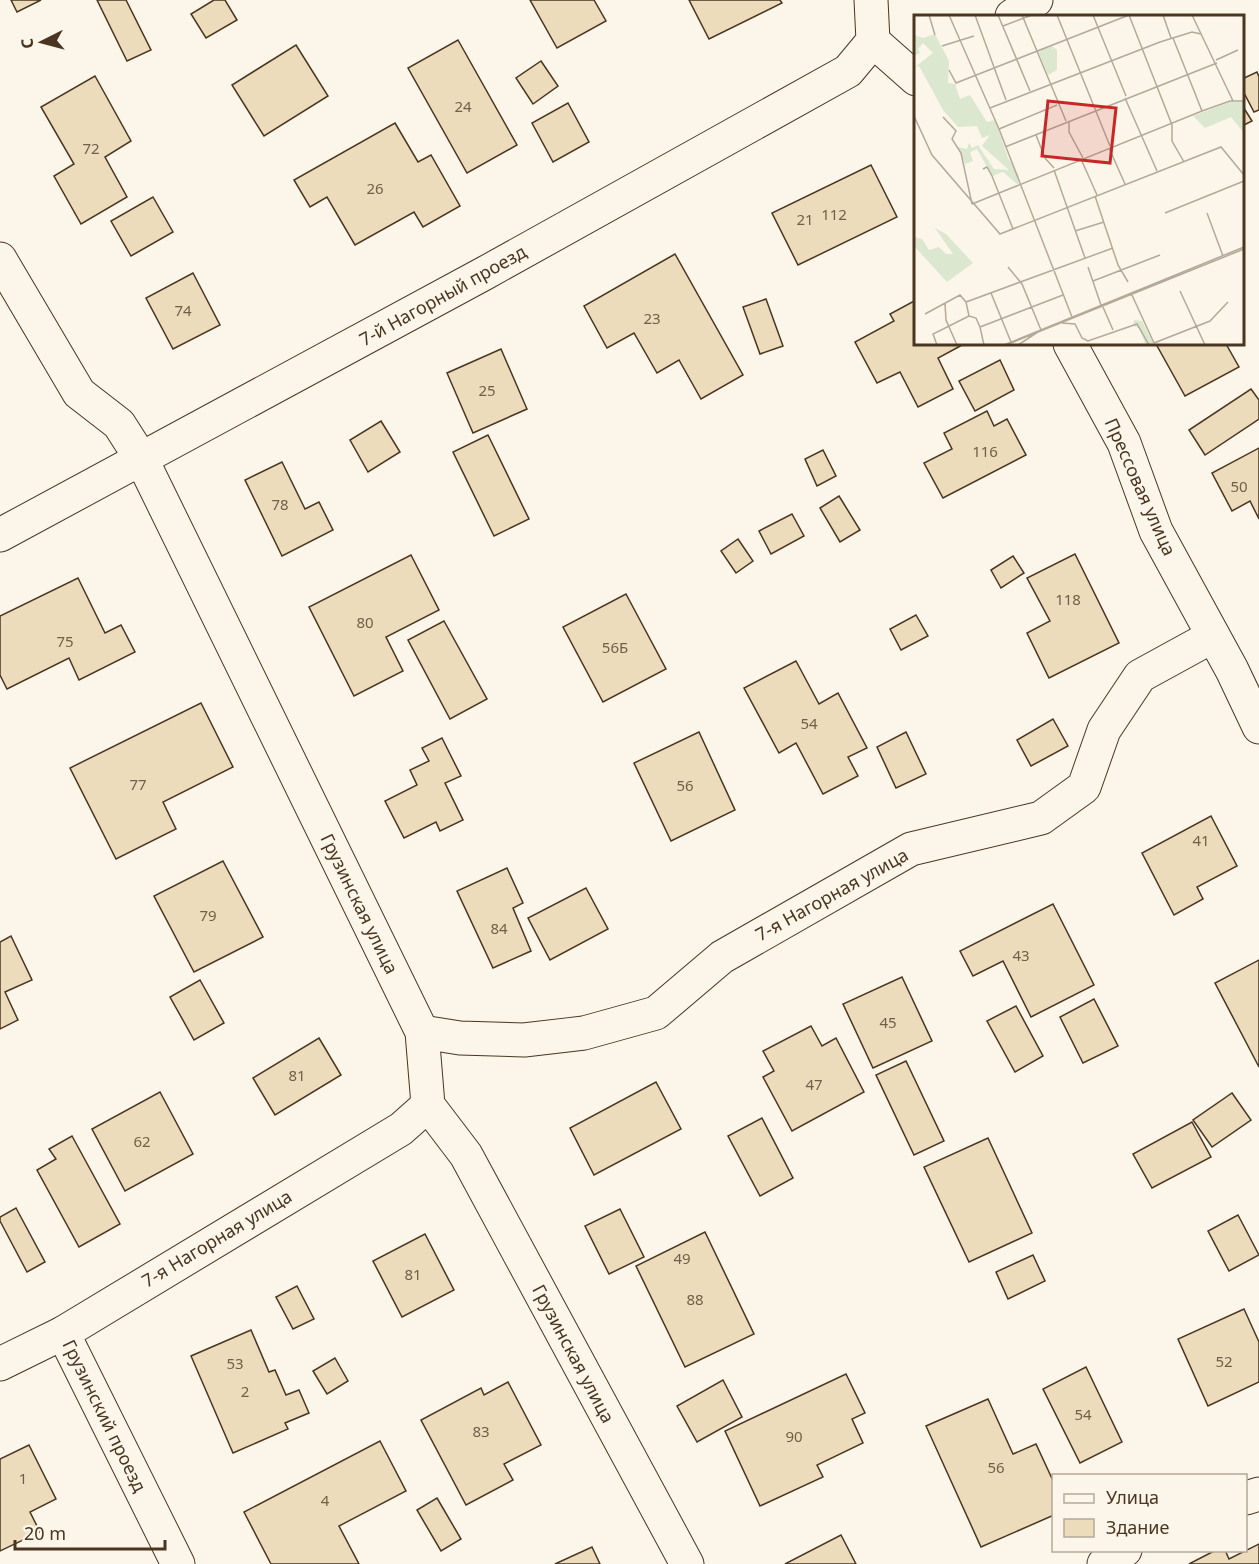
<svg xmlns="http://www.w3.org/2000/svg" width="1259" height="1564" font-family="'Noto Sans',sans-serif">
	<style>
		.building { fill: #ecdcbc; stroke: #4a3520; stroke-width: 1.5 }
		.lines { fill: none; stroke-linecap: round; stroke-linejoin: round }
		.street-casing { stroke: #4a3520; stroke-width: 35 }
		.secondary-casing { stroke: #4a3520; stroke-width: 35 }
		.street { stroke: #fbf6e9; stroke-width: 33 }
		.secondary { stroke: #fbf6e9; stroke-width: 33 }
		.labels { text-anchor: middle; stroke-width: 4.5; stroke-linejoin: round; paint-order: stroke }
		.number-label { font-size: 15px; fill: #725f47 }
		.street-label { font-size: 18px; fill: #4a3520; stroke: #fbf6e9 }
		.inset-road { fill: none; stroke: #b4a999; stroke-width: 1.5 }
		.view { fill: #c62828; fill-opacity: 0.15; stroke: #c62828; stroke-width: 3 }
		.inset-edge { fill: none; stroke: #4a3520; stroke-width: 3 }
	</style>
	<rect width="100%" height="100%" fill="#fbf6e9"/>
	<g class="building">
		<path d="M 11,0 L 41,0 L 17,12 Z"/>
		<path d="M 97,0 L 126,0 L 151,50 L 127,61 Z"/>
		<path d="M 214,0 L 225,0 L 237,20 L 206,38 L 191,14 Z"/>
		<path d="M 530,0 L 594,0 L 606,21 L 557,48 Z"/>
		<path d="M 689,0 L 780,0 L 782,3 L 709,39 Z"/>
		<path d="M 458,40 L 517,145 L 467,173 L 408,68 Z"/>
		<path d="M 296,45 L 328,96 L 264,136 L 232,85 Z"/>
		<path d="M 541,61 L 558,86 L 533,104 L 516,78 Z"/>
		<path d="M 1257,72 L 1259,77 L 1259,110 L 1254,112 L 1242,89 L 1242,79 Z"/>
		<path d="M 95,76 L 131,141 L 105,157 L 127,197 L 81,224 L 54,176 L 74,164 L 41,107 Z"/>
		<path d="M 568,103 L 589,142 L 553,162 L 532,123 Z"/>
		<path d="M 1242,105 L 1252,121 L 1242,126 Z"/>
		<path d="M 395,123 L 418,162 L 431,155 L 460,206 L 423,227 L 414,212 L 355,245 L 327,197 L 310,207 L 294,180 Z"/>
		<path d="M 871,165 L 897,217 L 798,265 L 772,213 Z"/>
		<path d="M 153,197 L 173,232 L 131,256 L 111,221 Z"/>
		<path d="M 675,254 L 743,375 L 701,399 L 679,360 L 657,373 L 634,333 L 607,348 L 584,306 Z"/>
		<path d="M 193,273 L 220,325 L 173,349 L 146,298 Z"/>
		<path d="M 766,299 L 783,346 L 760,354 L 743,307 Z"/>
		<path d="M 916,300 L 916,344 L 964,344 L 938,358 L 953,389 L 918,407 L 900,372 L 877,383 L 855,342 L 894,321 L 890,314 Z"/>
		<path d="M 1156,344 L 1226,344 L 1239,367 L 1185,396 Z"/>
		<path d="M 501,349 L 527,409 L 473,433 L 447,373 Z"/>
		<path d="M 1000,360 L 1014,390 L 975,411 L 959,381 Z"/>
		<path d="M 1251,389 L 1259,400 L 1259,419 L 1205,455 L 1189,430 Z"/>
		<path d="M 987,411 L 994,426 L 1007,419 L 1026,455 L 943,498 L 924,463 L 952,449 L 944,433 Z"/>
		<path d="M 381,421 L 400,452 L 368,472 L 350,440 Z"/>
		<path d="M 488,435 L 529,519 L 494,536 L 453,452 Z"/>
		<path d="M 1259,448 L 1259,519 L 1250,501 L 1232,511 L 1212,473 Z"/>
		<path d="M 823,450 L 836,476 L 817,486 L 805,459 Z"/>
		<path d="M 282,462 L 305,509 L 319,502 L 333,530 L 282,556 L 245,480 Z"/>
		<path d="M 839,496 L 860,530 L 840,542 L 820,508 Z"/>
		<path d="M 792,514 L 804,536 L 771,554 L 759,531 Z"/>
		<path d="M 738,539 L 753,561 L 736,573 L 721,551 Z"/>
		<path d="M 1075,554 L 1119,643 L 1049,678 L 1027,633 L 1050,621 L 1027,578 Z"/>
		<path d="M 411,555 L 439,610 L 386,637 L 403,671 L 354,696 L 309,607 Z"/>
		<path d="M 1013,556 L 1024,573 L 1001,588 L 991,570 Z"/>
		<path d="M 78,578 L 105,633 L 121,625 L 135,652 L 79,680 L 69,658 L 7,689 L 0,675 L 0,616 Z"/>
		<path d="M 626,594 L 666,669 L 603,702 L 563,627 Z"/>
		<path d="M 916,615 L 928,636 L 901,650 L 890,629 Z"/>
		<path d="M 444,621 L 487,699 L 450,719 L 408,640 Z"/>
		<path d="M 796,661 L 819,704 L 838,693 L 867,748 L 848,757 L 858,776 L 823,794 L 796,743 L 779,753 L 744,688 Z"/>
		<path d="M 201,703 L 233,767 L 163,802 L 176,829 L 116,859 L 70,768 Z"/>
		<path d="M 1053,719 L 1068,746 L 1031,766 L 1017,740 Z"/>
		<path d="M 699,732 L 735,810 L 671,841 L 634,763 Z"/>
		<path d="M 906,732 L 926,774 L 896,788 L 877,747 Z"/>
		<path d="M 442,738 L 461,776 L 445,783 L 463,820 L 440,831 L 436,822 L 404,838 L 385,801 L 417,785 L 410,770 L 429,761 L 422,748 Z"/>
		<path d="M 1211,816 L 1237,866 L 1197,887 L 1203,899 L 1174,915 L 1142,853 Z"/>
		<path d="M 223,861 L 263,937 L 194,972 L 154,896 Z"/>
		<path d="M 507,868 L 523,903 L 513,908 L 531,951 L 493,968 L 457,891 Z"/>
		<path d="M 586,888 L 608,929 L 550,960 L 528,918 Z"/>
		<path d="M 1053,904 L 1094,985 L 1031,1017 L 1003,961 L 973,976 L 960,951 Z"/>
		<path d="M 11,936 L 32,980 L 5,992 L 18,1020 L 0,1029 L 0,942 Z"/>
		<path d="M 1259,960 L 1259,1067 L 1215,983 Z"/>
		<path d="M 902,977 L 932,1041 L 873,1068 L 843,1004 Z"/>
		<path d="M 200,980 L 224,1023 L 194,1040 L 170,997 Z"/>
		<path d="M 1094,999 L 1118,1046 L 1083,1063 L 1060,1017 Z"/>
		<path d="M 1016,1006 L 1043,1056 L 1015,1072 L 987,1021 Z"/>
		<path d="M 811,1026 L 822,1046 L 836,1038 L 864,1092 L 792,1131 L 763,1077 L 774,1071 L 763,1051 Z"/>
		<path d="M 319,1038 L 341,1075 L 275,1115 L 253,1078 Z"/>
		<path d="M 906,1061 L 944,1141 L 914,1155 L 876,1075 Z"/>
		<path d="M 656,1082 L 681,1129 L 594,1175 L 570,1128 Z"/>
		<path d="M 160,1092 L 193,1154 L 125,1191 L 92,1129 Z"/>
		<path d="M 1232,1093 L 1251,1120 L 1212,1147 L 1193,1120 Z"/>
		<path d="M 762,1118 L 793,1178 L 760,1196 L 728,1136 Z"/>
		<path d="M 1192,1122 L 1211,1157 L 1152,1188 L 1133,1154 Z"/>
		<path d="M 72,1136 L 120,1224 L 79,1247 L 37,1170 L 56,1159 L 49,1149 Z"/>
		<path d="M 988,1138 L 1032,1233 L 969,1262 L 924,1167 Z"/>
		<path d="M 16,1208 L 45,1262 L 27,1272 L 0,1221 L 0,1217 Z"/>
		<path d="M 620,1209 L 644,1257 L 609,1274 L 585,1226 Z"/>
		<path d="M 1238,1215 L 1259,1255 L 1229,1271 L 1208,1231 Z"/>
		<path d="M 705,1232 L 754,1334 L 685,1367 L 636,1266 Z"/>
		<path d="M 425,1234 L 454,1290 L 402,1317 L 373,1261 Z"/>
		<path d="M 1033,1255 L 1045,1281 L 1008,1299 L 996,1272 Z"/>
		<path d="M 297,1286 L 314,1319 L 293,1329 L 276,1297 Z"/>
		<path d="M 1244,1309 L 1259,1342 L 1259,1382 L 1208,1406 L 1178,1339 Z"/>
		<path d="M 251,1330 L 269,1372 L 275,1370 L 286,1395 L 299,1390 L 309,1413 L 285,1423 L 288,1429 L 233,1453 L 191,1356 Z"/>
		<path d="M 335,1358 L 348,1381 L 327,1394 L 313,1371 Z"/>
		<path d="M 1086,1367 L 1122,1442 L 1080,1463 L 1043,1389 Z"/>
		<path d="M 846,1374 L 865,1413 L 852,1419 L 863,1443 L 817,1465 L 823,1477 L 760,1506 L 725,1431 Z"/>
		<path d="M 723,1380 L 742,1417 L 697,1442 L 677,1406 Z"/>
		<path d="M 508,1382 L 541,1445 L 504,1464 L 513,1480 L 466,1505 L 421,1420 L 481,1388 L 484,1395 Z"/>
		<path d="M 988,1399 L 1013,1454 L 1036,1444 L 1054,1483 L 1054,1515 L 981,1547 L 926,1426 Z"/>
		<path d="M 380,1441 L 406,1491 L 339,1526 L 359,1564 L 271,1564 L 244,1512 Z"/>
		<path d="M 29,1445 L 56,1499 L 30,1512 L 40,1532 L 0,1551 L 0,1459 Z"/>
		<path d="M 437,1498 L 461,1539 L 441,1551 L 417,1510 Z"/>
		<path d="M 841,1535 L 856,1564 L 785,1564 Z"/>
		<path d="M 1259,1544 L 1259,1564 L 1189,1564 L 1216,1550 L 1225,1550 L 1229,1559 Z"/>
		<path d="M 592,1547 L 600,1564 L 555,1564 Z"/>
	</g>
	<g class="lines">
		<g class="street-casing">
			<g id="street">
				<path d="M 1012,16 L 1036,0"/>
				<path d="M 873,41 L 916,79"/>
				<path d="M 0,259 L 79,393 L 119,424 L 142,460 L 422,1032 L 428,1105 L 466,1155 L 687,1564"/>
				<path d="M 1070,344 L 1124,443 L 1156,531 L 1232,670 L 1259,727"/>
				<path d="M 422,1032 L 460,1038 L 524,1040 L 584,1033 L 656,1013 L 722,957 L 911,849 L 1041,818 L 1084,787 L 1104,730 L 1140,676 L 1213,636"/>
				<path d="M 63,1333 L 178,1564"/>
				<path d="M 0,1364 L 63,1333 L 401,1129 L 428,1105"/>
				<path d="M 1246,1498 L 1259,1494"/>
				<path d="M 1104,1564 L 1125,1550"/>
			</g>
		</g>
		<g class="secondary-casing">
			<path id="secondary" d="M 0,535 L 485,273 L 848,71 L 873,41 L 871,0"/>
		</g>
		<use href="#street" class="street"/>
		<use href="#secondary" class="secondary"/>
	</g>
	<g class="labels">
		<g class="number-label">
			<text x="463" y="112">24</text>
			<text x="91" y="154">72</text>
			<text x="375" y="194">26</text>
			<text x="834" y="220">112</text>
			<text x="805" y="225">21</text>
			<text x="183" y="316">74</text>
			<text x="652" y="324">23</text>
			<text x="487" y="396">25</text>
			<text x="985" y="457">116</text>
			<text x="1239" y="492">50</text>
			<text x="280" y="510">78</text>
			<text x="1068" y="605">118</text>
			<text x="365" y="628">80</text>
			<text x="65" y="647">75</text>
			<text x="615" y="653">56Б</text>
			<text x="809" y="729">54</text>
			<text x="138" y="790">77</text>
			<text x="685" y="791">56</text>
			<text x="1201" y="846">41</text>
			<text x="208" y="921">79</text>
			<text x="499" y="934">84</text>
			<text x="1021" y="961">43</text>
			<text x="888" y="1028">45</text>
			<text x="297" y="1081">81</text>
			<text x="814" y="1090">47</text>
			<text x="142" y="1147">62</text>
			<text x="682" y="1264">49</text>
			<text x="413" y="1280">81</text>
			<text x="695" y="1305">88</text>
			<text x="1224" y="1367">52</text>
			<text x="235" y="1369">53</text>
			<text x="245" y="1397">2</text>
			<text x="1083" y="1420">54</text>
			<text x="481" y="1437">83</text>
			<text x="794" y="1442">90</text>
			<text x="996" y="1473">56</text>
			<text x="23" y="1484">1</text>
			<text x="325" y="1506">4</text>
		</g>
		<g class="street-label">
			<text transform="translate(443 296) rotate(-29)" y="6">7-й Нагорный проезд</text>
			<text transform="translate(1140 487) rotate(66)" y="6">Прессовая улица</text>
			<text transform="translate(832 895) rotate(-29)" y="6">7-я Нагорная улица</text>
			<text transform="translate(359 904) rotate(64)" y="6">Грузинская улица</text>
			<text transform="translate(217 1239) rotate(-31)" y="6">7-я Нагорная улица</text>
			<text transform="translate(573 1354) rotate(62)" y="6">Грузинская улица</text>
			<text transform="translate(104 1416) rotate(64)" y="6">Грузинский проезд</text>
		</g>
	</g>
	<g transform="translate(914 15)">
		<rect width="330" height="330" fill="#fbf6e9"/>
		<path d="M 21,19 L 35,46 L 34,68 L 41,69 L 46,84 L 56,80 L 73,107 L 81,105 L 94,143 L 105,161 L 104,170 L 89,157 L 78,161 L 63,134 L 56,137 L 59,146 L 51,149 L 44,132 L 53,134 L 55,128 L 58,133 L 64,130 L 80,154 L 95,155 L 68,131 L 76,120 L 68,123 L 63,111 L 44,112 L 29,95 L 5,51 L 1,52 L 19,38 L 9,28 L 4,34 L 6,38 L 0,41 L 0,20 L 9,23 ZM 138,31 L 143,35 L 143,55 L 134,60 L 124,36 ZM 316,87 L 330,87 L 330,118 L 317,102 L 291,113 L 279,101 ZM 21,213 L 32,219 L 59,248 L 33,267 L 0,231 L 0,222 L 8,224 L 15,235 L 25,232 L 32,239 L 39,239 ZM 220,305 L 228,306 L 240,330 L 232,330 L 225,313 L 219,311 Z" fill="#dce7d0"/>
		<path class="inset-road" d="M 15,0 L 21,20M 35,0 L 85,114 L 158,302M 61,0 L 92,85M 84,0 L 116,76M 108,0 L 152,106M 143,0 L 196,131M 179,0 L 212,81M 215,0 L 258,110 L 258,126 L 270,147M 249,0 L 257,23M 278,0 L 319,86M 89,11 L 118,0M 259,23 L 288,96M 28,31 L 60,21M 302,45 L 324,35M 35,55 L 42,68 L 215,0M 211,83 L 243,156M 76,93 L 246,27 L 278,17 L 287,19M 0,101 L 18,140 L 86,219 L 307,132 L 330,160M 29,102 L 42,116 L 38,124 L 47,138 L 58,189M 155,107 L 155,117 L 169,143M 85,114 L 143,90M 122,120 L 131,143 L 140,153M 91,132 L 303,48M 195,133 L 211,169M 167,144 L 183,180M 69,154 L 73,152 L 78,161 L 99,214M 140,155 L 171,243M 181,181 L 204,250 L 214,267M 58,189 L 288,96 L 316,86 L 330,86M 251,198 L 330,166M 293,198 L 309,241M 161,216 L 190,207M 94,252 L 108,269 L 127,315M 174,252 L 187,290M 179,266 L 246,240M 266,276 L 291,330M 77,278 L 97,327M 217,278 L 240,328M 52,287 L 55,301 L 62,303 L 66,312 L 70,330M 31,288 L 32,305 L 43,330M 189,292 L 199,315M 11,299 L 46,280 L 52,287 L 199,233M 148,308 L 161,309 L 168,323 L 174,326 L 223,309 L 235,330M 66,312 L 149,280M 240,328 L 296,306 L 314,287M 23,330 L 19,319 L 55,301M 90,330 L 330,232M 92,330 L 330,234M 104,330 L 127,315"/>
		<path class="view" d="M 134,86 L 202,93 L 196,148 L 128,141 Z"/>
		<rect width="330" height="330" class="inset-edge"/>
	</g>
	<rect x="1052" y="1474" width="195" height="78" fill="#fbf6e9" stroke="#b4a999" stroke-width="1.5"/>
	<rect x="1064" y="1494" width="30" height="9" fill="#fbf6e9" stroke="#b4a999" stroke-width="1.5"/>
	<text x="1106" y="1504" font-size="18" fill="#4a3520">Улица</text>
	<rect x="1064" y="1519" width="30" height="18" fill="#ecdcbc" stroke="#b4a999" stroke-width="1.5"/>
	<text x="1106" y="1534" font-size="18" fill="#4a3520">Здание</text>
	<g transform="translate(42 42) rotate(264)" stroke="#fbf6e9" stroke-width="4.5" paint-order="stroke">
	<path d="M0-4.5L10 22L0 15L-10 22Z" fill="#4a3520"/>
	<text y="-9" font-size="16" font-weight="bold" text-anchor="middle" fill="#4a3520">С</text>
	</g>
	<path d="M15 1540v9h150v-9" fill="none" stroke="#4a3520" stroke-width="3"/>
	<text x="24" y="1540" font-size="18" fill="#4a3520" stroke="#fbf6e9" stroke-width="4.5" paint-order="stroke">20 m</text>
</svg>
